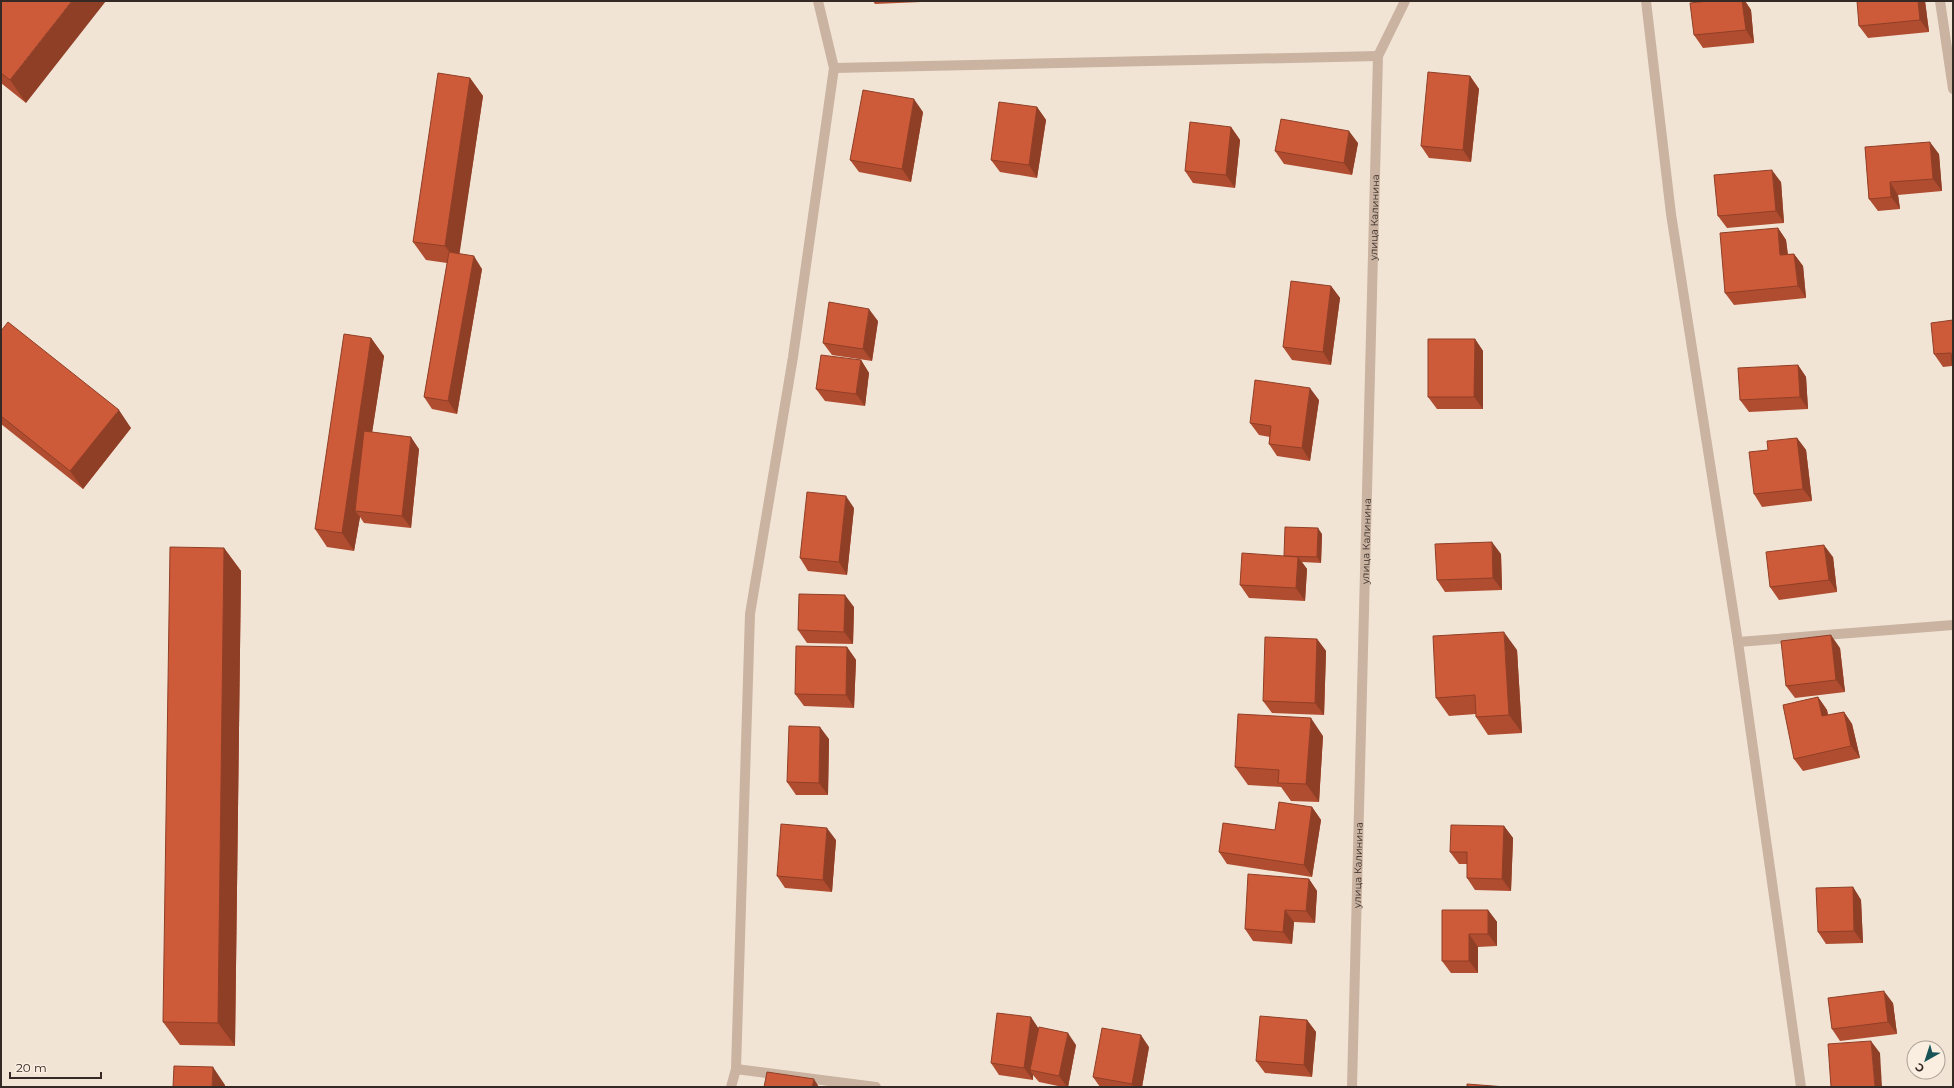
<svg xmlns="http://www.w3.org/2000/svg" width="1954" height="1088" font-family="Montserrat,sans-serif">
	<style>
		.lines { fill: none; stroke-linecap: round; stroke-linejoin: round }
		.minor { stroke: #cab3a1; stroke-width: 10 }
		.wall { fill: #b04d30 }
		.shaded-wall { fill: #903f27 }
		.building { fill: #cd5a38; stroke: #903f27 }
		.labels { text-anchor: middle; stroke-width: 4; stroke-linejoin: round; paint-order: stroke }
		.street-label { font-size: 10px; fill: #342924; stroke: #faeee1 }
	</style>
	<rect width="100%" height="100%" fill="#f2e4d5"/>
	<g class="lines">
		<g class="minor">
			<path d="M 1646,1 L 1671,214 L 1738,642 L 1801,1087"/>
			<path d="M 1940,1 L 1953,89"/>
			<path d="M 834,68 L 1378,56"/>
			<path d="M 1738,642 L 1953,625"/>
			<path d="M 736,1069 L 876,1087"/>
			<path d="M 731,1087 L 736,1069 L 750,614 L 793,357 L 834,68 L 818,1"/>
			<path id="s1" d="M 1352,1087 L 1378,56 L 1405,1"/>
		</g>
	</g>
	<g class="wall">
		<path d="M 1,1 L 26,103 L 1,83 Z"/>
		<path d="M 873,1 L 921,1 L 921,2 L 875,4 Z"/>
		<path d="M 1708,1 L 1745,1 L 1751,10 L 1754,43 L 1703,48 L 1694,35 Z"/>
		<path d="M 1925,1 L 1929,32 L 1868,38 L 1859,26 Z"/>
		<path d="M 1470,76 L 1479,89 L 1471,162 L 1429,158 L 1421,146 Z"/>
		<path d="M 470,78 L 483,96 L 459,254 L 482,269 L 457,414 L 432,409 L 424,397 L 447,263 L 426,260 L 413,242 Z"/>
		<path d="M 1037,107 L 1046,120 L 1037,178 L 1000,172 L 991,160 Z"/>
		<path d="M 923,112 L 911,182 L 859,172 L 850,160 Z"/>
		<path d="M 1231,127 L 1240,140 L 1235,188 L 1193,183 L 1185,171 Z"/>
		<path d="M 1358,143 L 1352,175 L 1284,164 L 1275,151 Z"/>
		<path d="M 1865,147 L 1939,154 L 1942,191 L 1898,195 L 1900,209 L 1878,211 L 1869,199 Z"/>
		<path d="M 1781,182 L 1784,223 L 1727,228 L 1718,216 Z"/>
		<path d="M 1778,228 L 1786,240 L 1788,254 L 1794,254 L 1803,266 L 1806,298 L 1734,305 L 1725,293 Z"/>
		<path d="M 1331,286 L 1340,298 L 1331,365 L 1292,360 L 1283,347 Z"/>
		<path d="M 1953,320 L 1952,366 L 1943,367 L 1934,354 Z"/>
		<path d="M 878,321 L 872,361 L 832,355 L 823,343 Z"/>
		<path d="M 1,331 L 131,428 L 83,489 L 1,424 Z"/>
		<path d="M 371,338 L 384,356 L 372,432 L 419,449 L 411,528 L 364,523 L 360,517 L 354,551 L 327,547 L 315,529 Z"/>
		<path d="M 1475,339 L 1483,351 L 1483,409 L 1437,409 L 1428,397 Z"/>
		<path d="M 861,360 L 869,373 L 865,406 L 825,401 L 816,389 Z"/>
		<path d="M 1798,365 L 1806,377 L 1808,409 L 1749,412 L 1740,400 Z"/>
		<path d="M 1319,400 L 1310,461 L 1277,456 L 1269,444 L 1270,437 L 1259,435 L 1250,423 Z"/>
		<path d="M 1797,438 L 1806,450 L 1812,501 L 1762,507 L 1754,494 Z"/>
		<path d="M 854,508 L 847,575 L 808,571 L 800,558 Z"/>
		<path d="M 1322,534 L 1321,563 L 1302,562 L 1307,569 L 1305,601 L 1249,598 L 1240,585 L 1284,556 Z"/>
		<path d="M 224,548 L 241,571 L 235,1046 L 180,1045 L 163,1022 Z"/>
		<path d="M 1501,554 L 1502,590 L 1445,592 L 1437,580 Z"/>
		<path d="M 1833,557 L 1837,592 L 1779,600 L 1770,587 Z"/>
		<path d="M 854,607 L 853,644 L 807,643 L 798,630 Z"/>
		<path d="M 1317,639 L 1326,651 L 1324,715 L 1272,713 L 1263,701 Z"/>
		<path d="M 847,647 L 856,660 L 854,708 L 804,706 L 795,694 Z"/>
		<path d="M 1840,648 L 1845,692 L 1795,698 L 1786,686 Z"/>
		<path d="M 1517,650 L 1522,733 L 1488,735 L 1476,717 L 1476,714 L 1449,716 L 1436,698 Z"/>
		<path d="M 1818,697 L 1827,710 L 1828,715 L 1844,712 L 1852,724 L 1860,758 L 1803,771 L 1794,759 Z"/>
		<path d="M 1323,736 L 1319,802 L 1291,801 L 1281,787 L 1248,785 L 1235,767 Z"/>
		<path d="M 829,739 L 828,795 L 796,795 L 787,782 Z"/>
		<path d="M 1312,807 L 1321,820 L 1312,877 L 1227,864 L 1219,852 L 1275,830 Z"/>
		<path d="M 1504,826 L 1513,838 L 1511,891 L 1475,890 L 1467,878 L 1467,864 L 1459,864 L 1450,852 Z"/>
		<path d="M 836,840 L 832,892 L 785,888 L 777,876 Z"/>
		<path d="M 1309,879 L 1317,891 L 1315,923 L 1294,922 L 1292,944 L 1253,941 L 1245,929 Z"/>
		<path d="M 1853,887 L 1861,900 L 1863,943 L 1826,944 L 1818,932 Z"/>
		<path d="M 1488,910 L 1497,922 L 1497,946 L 1478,947 L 1478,973 L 1451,973 L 1442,961 Z"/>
		<path d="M 1893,1003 L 1897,1034 L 1840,1041 L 1832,1029 Z"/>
		<path d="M 1307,1020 L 1316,1032 L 1312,1077 L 1265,1073 L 1256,1061 Z"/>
		<path d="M 1038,1028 L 1076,1045 L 1068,1087 L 1063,1087 L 1039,1082 L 1033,1075 L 1033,1080 L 999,1075 L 991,1063 Z"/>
		<path d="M 1149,1047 L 1142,1087 L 1100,1087 L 1093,1077 Z"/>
	</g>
	<g class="shaded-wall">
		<path d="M 72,1 L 106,1 L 26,103 L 10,80 Z"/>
		<path d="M 1742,1 L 1745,1 L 1751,10 L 1754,43 L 1746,30 Z"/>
		<path d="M 1918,1 L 1925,1 L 1929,32 L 1920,20 Z"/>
		<path d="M 1470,76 L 1479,89 L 1471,162 L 1463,150 Z"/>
		<path d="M 470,78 L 483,96 L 458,264 L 445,246 Z"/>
		<path d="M 914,99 L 923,112 L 911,182 L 902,169 Z"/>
		<path d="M 1037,107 L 1046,120 L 1037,178 L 1029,165 Z"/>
		<path d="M 1231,127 L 1240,140 L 1235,188 L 1226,175 Z"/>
		<path d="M 1349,131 L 1358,143 L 1352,175 L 1344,163 Z"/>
		<path d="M 1930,142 L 1939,154 L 1942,191 L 1933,179 Z"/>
		<path d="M 1772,170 L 1781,182 L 1784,223 L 1776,211 Z"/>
		<path d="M 1890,182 L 1898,195 L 1900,209 L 1891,197 Z"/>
		<path d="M 1778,228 L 1786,240 L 1789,267 L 1780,255 Z"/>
		<path d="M 1794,254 L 1803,266 L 1806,298 L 1798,286 Z"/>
		<path d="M 474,256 L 482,269 L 457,414 L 448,401 Z"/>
		<path d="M 1331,286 L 1340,298 L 1331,365 L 1323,352 Z"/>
		<path d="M 869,309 L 878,321 L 872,361 L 863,349 Z"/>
		<path d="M 371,338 L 384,356 L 360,511 L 355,511 L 360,517 L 354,551 L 342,533 Z"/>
		<path d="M 1475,339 L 1483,351 L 1483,409 L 1474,397 Z"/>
		<path d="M 861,360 L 869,373 L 865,406 L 856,394 Z"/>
		<path d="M 1798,365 L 1806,377 L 1808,409 L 1800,397 Z"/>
		<path d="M 1310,388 L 1319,400 L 1310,461 L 1302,448 Z"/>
		<path d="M 119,410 L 131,428 L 83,489 L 70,471 Z"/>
		<path d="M 411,437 L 419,449 L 411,528 L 402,516 Z"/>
		<path d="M 1797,438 L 1806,450 L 1812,501 L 1803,489 Z"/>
		<path d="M 846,496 L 854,508 L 847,575 L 839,562 Z"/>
		<path d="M 1318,528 L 1322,534 L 1321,563 L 1317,557 Z"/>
		<path d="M 1492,542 L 1501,554 L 1502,590 L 1493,578 Z"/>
		<path d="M 1824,545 L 1833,557 L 1837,592 L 1829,580 Z"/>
		<path d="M 224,548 L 241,571 L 235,1046 L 218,1023 Z"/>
		<path d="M 1298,557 L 1307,569 L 1305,601 L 1296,588 Z"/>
		<path d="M 845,595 L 854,607 L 853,644 L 844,632 Z"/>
		<path d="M 1504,632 L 1517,650 L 1522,733 L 1509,715 Z"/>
		<path d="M 1831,635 L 1840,648 L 1845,692 L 1836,680 Z"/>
		<path d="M 1317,639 L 1326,651 L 1324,715 L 1315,703 Z"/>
		<path d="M 847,647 L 856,660 L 854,708 L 846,695 Z"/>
		<path d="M 1818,697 L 1827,710 L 1831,729 L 1822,716 Z"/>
		<path d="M 1844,712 L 1852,724 L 1860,758 L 1851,746 Z"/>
		<path d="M 1311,718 L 1323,736 L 1319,802 L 1306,784 Z"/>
		<path d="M 820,727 L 829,739 L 828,795 L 819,783 Z"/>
		<path d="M 1312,807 L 1321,820 L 1312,877 L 1304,865 Z"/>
		<path d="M 1504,826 L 1513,838 L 1511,891 L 1502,879 Z"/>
		<path d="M 827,828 L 836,840 L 832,892 L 823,880 Z"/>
		<path d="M 1309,879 L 1317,891 L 1315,923 L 1306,911 Z"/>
		<path d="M 1853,887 L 1861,900 L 1863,943 L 1854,931 Z"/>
		<path d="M 1285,910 L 1294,922 L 1292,944 L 1283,932 Z"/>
		<path d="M 1488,910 L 1497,922 L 1497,946 L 1488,934 Z"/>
		<path d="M 1469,934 L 1478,947 L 1478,973 L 1469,961 Z"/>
		<path d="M 1884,991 L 1893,1003 L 1897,1034 L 1888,1022 Z"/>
		<path d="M 1031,1017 L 1039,1029 L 1030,1070 L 1033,1075 L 1033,1080 L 1024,1068 Z"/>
		<path d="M 1307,1020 L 1316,1032 L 1312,1077 L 1304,1065 Z"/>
		<path d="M 1068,1033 L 1076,1045 L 1068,1087 L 1067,1087 L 1059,1076 Z"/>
		<path d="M 1141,1035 L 1149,1047 L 1142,1087 L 1134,1087 L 1132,1084 Z"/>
		<path d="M 1871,1041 L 1880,1053 L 1882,1087 L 1875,1087 Z"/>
		<path d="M 213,1067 L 225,1085 L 225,1087 L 212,1087 Z"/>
		<path d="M 814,1079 L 819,1087 L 812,1087 Z"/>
	</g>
	<g class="building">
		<path d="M 1,1 L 72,1 L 10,80 L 1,73 Z"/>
		<path d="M 1708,1 L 1742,1 L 1746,30 L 1694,35 L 1690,3 Z"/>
		<path d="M 1857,1 L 1918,1 L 1920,20 L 1859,26 Z"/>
		<path d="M 1428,72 L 1470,76 L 1463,150 L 1421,146 Z"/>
		<path d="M 438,73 L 470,78 L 445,246 L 413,242 Z"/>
		<path d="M 863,90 L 914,99 L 902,169 L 850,160 Z"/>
		<path d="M 999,102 L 1037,107 L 1029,165 L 991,160 Z"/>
		<path d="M 1281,119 L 1349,131 L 1344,163 L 1275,151 Z"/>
		<path d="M 1190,122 L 1231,127 L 1226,175 L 1185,171 Z"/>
		<path d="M 1930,142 L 1933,179 L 1890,182 L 1891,197 L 1869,199 L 1865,147 Z"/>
		<path d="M 1772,170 L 1776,211 L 1718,216 L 1714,175 Z"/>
		<path d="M 1778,228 L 1780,255 L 1794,254 L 1798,286 L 1725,293 L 1720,233 Z"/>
		<path d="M 449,252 L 474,256 L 448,401 L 424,397 Z"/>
		<path d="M 1291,281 L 1331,286 L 1323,352 L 1283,347 Z"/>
		<path d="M 829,302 L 869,309 L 863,349 L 823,343 Z"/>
		<path d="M 1953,320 L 1953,371 L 1951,353 L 1934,354 L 1931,323 Z"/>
		<path d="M 8,322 L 119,410 L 70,471 L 1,416 L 1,331 Z"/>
		<path d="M 344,334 L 371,338 L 342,533 L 315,529 Z"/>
		<path d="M 1428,339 L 1475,339 L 1474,397 L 1428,397 Z"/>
		<path d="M 821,355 L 861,360 L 856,394 L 816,389 Z"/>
		<path d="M 1798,365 L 1800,397 L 1740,400 L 1738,368 Z"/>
		<path d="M 1255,380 L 1310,388 L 1302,448 L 1269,444 L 1271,426 L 1250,423 Z"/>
		<path d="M 364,431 L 411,437 L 402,516 L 355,511 Z"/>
		<path d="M 1797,438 L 1803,489 L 1754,494 L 1749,452 L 1768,450 L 1767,441 Z"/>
		<path d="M 807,492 L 846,496 L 839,562 L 800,558 Z"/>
		<path d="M 1285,527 L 1318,528 L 1317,557 L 1284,556 Z"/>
		<path d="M 1492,542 L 1493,578 L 1437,580 L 1435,544 Z"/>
		<path d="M 1824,545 L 1829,580 L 1770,587 L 1766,552 Z"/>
		<path d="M 170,547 L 224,548 L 218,1023 L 163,1022 Z"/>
		<path d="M 1242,553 L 1298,557 L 1296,588 L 1240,585 Z"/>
		<path d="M 799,594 L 845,595 L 844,632 L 798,630 Z"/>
		<path d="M 1504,632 L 1509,715 L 1476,717 L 1475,695 L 1436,698 L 1433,636 Z"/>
		<path d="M 1831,635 L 1836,680 L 1786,686 L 1781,641 Z"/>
		<path d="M 1265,637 L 1317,639 L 1315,703 L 1263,701 Z"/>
		<path d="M 796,646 L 847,647 L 846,695 L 795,694 Z"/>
		<path d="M 1818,697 L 1822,716 L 1844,712 L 1851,746 L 1794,759 L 1783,705 Z"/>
		<path d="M 1238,714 L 1311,718 L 1306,784 L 1278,783 L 1279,770 L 1235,767 Z"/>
		<path d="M 789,726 L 820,727 L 819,783 L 787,782 Z"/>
		<path d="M 1279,802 L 1312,807 L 1304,865 L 1219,852 L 1223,823 L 1275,830 Z"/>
		<path d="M 781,824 L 827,828 L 823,880 L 777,876 Z"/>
		<path d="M 1451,825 L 1504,826 L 1502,879 L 1467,878 L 1467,852 L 1450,852 Z"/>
		<path d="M 1248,874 L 1309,879 L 1306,911 L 1285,910 L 1283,932 L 1245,929 Z"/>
		<path d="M 1853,887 L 1854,931 L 1818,932 L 1816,888 Z"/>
		<path d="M 1442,910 L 1488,910 L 1488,934 L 1469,934 L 1469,961 L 1442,961 Z"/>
		<path d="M 1884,991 L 1888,1022 L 1832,1029 L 1828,998 Z"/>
		<path d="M 997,1013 L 1031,1017 L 1024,1068 L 991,1063 Z"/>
		<path d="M 1260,1016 L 1307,1020 L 1304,1065 L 1256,1061 Z"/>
		<path d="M 1039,1027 L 1068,1033 L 1059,1076 L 1030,1070 Z"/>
		<path d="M 1102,1028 L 1141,1035 L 1132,1084 L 1093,1077 Z"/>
		<path d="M 1871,1041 L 1875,1087 L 1831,1087 L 1828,1044 Z"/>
		<path d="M 174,1066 L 213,1067 L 212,1087 L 173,1087 Z"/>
		<path d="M 767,1072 L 814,1079 L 812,1087 L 764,1087 Z"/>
		<path d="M 1467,1084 L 1506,1087 L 1467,1087 Z"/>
	</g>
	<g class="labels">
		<g class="street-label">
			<text dy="4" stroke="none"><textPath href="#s1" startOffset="870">улица Калинина</textPath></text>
			<text dy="4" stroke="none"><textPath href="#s1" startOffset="546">улица Калинина</textPath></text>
			<text dy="4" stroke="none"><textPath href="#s1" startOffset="222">улица Калинина</textPath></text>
		</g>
	</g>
	<rect width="1954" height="1088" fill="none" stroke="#342924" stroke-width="4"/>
	<g transform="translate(1926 1060) rotate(219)"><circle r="19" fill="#faeee1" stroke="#ab9f95"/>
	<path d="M0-3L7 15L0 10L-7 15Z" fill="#185457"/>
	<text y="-6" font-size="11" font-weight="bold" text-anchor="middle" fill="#342924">С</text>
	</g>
	<path d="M10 1072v6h91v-6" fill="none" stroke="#342924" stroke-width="2"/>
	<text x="16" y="1072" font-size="12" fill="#342924" stroke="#faeee1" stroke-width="3" paint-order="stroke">20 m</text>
</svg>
